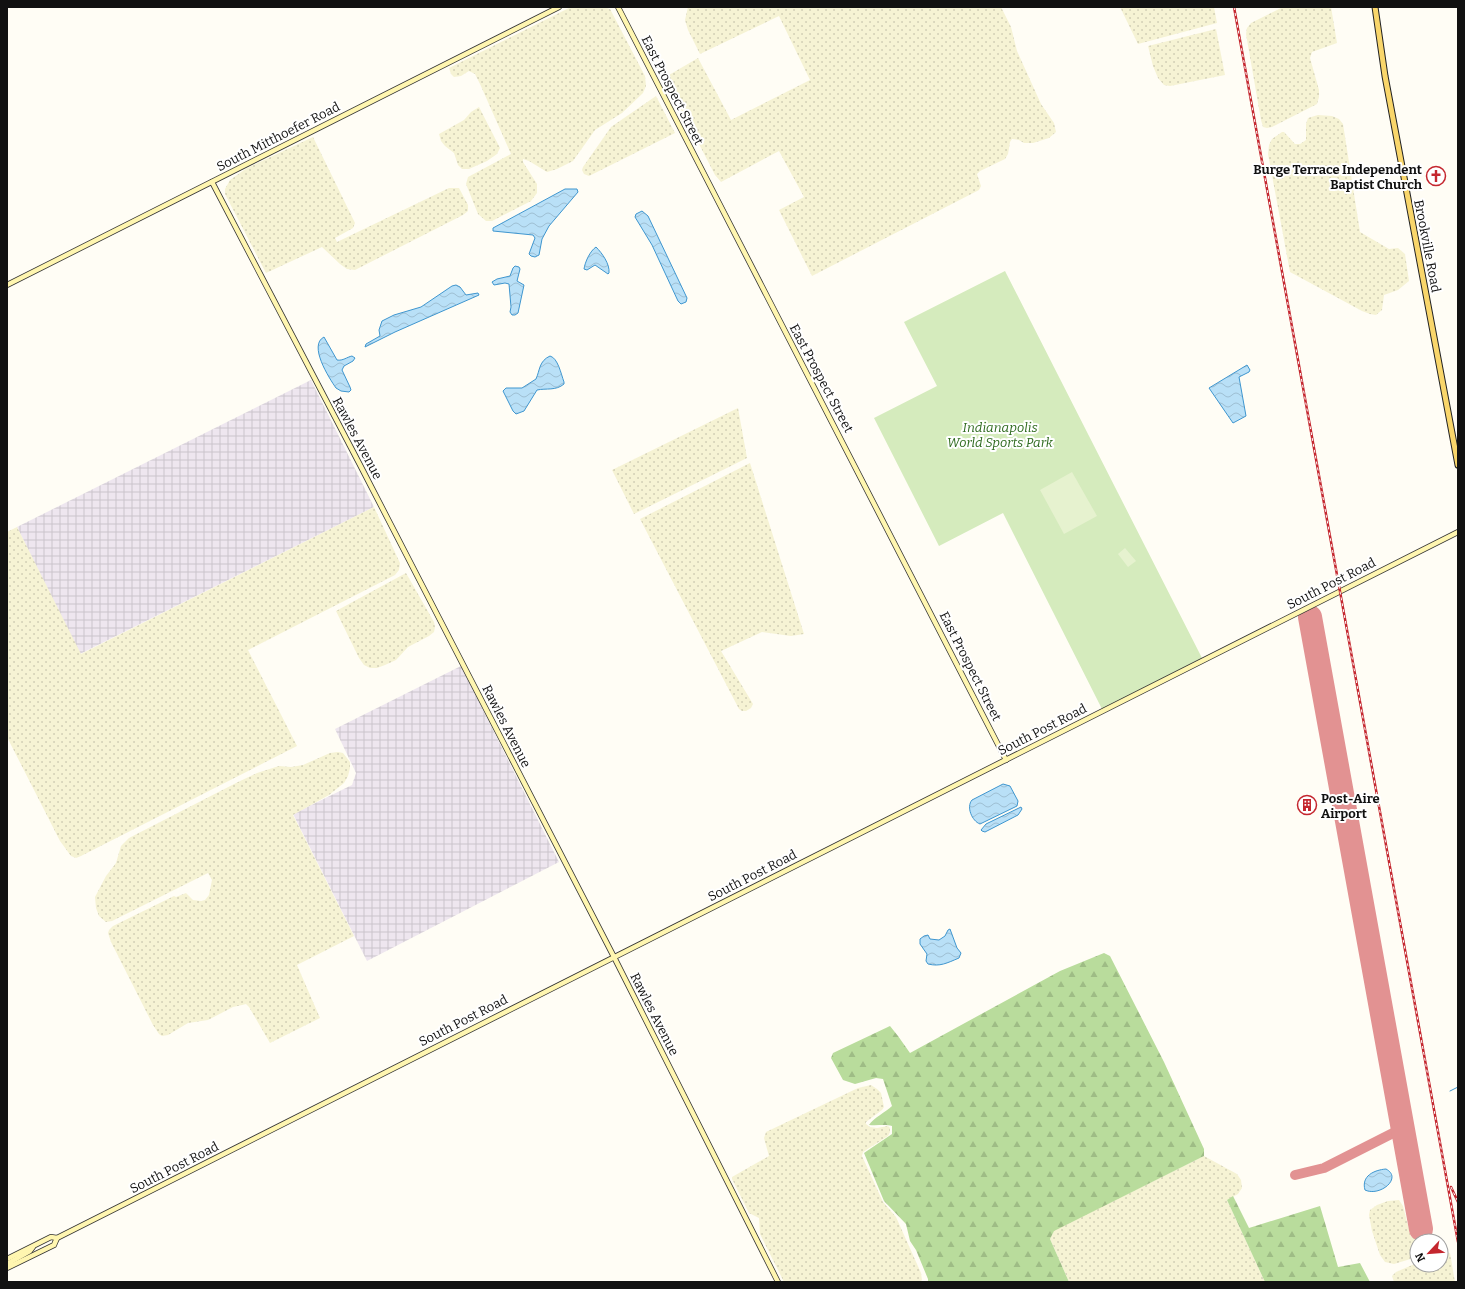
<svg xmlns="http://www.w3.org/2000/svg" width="1465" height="1289" font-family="Bitter,serif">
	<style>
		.industrial { fill: url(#industrial-grid) }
		.farmland { fill: url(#farmland-dots) }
		.forest { fill: url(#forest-firs) }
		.park { fill: #d5ebbd }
		.pitch { fill: #e6f2cf }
		.water { fill: url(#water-waves); stroke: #3f96cf }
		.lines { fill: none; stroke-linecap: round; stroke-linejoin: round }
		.stream { stroke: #3f96cf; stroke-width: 1 }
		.taxiway { stroke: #e29292; stroke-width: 10 }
		.runway { stroke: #e29292; stroke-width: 24 }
		.secondary-casing { stroke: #333; stroke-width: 6 }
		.primary-casing { stroke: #222; stroke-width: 7 }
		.secondary { stroke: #fff6b0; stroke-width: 4.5 }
		.primary { stroke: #f9d66b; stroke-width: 5 }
		.rail-casing { stroke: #c4262e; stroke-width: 2.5 }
		.rail { stroke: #fff; stroke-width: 1; stroke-dasharray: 3; stroke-linecap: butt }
		.labels { text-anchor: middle; stroke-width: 4; stroke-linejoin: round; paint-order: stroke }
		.street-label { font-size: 13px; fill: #111; stroke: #fff }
		.poi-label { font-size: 13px; font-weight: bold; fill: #111; stroke: #fff; text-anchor: end }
		.park-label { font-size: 13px; font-style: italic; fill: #2f6b1f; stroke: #fff }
	</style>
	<defs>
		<pattern id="industrial-grid" width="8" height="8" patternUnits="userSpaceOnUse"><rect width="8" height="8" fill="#eee6ef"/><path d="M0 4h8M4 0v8" fill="none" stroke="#cbc4cc"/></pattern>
		<pattern id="farmland-dots" width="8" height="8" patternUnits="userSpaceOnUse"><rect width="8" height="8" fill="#f6f3d4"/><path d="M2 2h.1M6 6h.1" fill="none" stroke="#d2cfb5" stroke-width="1.8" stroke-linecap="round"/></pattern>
		<pattern id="forest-firs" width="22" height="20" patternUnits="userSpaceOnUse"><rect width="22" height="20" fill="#b9dc9c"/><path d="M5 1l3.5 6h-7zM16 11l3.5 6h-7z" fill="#9ebc85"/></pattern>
		<pattern id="water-waves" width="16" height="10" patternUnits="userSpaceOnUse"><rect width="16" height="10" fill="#b9e0f7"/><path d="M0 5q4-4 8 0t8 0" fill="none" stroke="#9ebfd3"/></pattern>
	</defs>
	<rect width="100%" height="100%" fill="#fffdf5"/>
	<g class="industrial">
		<path d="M 311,380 L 374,507 L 80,654 L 17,527 Z"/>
		<path d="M 461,666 L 559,862 L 367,961 L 293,814 L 352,785 L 356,773 L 335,729 Z"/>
	</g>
	<g class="farmland">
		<path d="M 571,7 L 604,7 L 610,9 L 645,76 L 646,86 L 643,93 L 622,113 L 595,130 L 573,161 L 557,169 L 547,172 L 529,161 L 523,159 L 523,162 L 537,184 L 537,193 L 531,201 L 492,221 L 486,221 L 478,214 L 466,184 L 468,177 L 511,154 L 480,84 L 475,74 L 469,71 L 461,76 L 454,77 L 451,74 L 449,68 Z"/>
		<path d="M 688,7 L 1001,7 L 1011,27 L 1017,51 L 1041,104 L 1054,123 L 1056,132 L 1049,138 L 1033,143 L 1024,143 L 1019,140 L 1012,139 L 1010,142 L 1008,154 L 1005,159 L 980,171 L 977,174 L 981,186 L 979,190 L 812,276 L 779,210 L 804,197 L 779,151 L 721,182 L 715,175 L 666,80 L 666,77 L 669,75 L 698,58 L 731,120 L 810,80 L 779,16 L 700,54 L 688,30 L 685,20 Z"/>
		<path d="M 1120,7 L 1214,7 L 1217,23 L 1138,44 Z"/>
		<path d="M 1283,7 L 1331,7 L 1337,43 L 1312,52 L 1310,58 L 1319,90 L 1319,97 L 1317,104 L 1272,127 L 1267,128 L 1263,127 L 1261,120 L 1246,34 L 1247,28 L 1251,23 Z"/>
		<path d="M 1216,29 L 1225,75 L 1170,86 L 1164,85 L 1158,78 L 1153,66 L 1148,46 Z"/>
		<path d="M 656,96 L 675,133 L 589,176 L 584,174 L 582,170 L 583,167 L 611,127 Z"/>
		<path d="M 479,107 L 500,148 L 497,154 L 487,161 L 469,169 L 462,169 L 458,165 L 454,153 L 445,146 L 441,141 L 439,134 L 464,120 L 471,112 Z"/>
		<path d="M 1318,115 L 1332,116 L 1339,119 L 1343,124 L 1360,232 L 1389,249 L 1398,248 L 1405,254 L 1409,281 L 1398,290 L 1384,295 L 1382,310 L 1376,315 L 1370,314 L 1362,311 L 1290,272 L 1268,154 L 1269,145 L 1272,139 L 1282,132 L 1284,132 L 1295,144 L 1300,144 L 1306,140 L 1306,124 L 1308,118 Z"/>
		<path d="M 313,137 L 355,223 L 353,228 L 335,238 L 337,242 L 449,188 L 459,188 L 468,205 L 468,211 L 463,215 L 355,270 L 347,269 L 340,264 L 322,247 L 266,273 L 225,194 L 225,189 L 230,180 L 247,168 Z"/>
		<path d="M 738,408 L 747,458 L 634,514 L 612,470 Z"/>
		<path d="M 750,463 L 804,634 L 791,636 L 762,632 L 721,651 L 753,704 L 751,708 L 746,711 L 742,711 L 739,709 L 640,519 Z"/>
		<path d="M 374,507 L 400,563 L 399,570 L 395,575 L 248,650 L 297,746 L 81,856 L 76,858 L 71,856 L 60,841 L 7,737 L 7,532 L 17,527 L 81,654 Z"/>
		<path d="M 406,573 L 434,622 L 435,627 L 434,632 L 429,636 L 408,647 L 396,660 L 385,665 L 377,668 L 370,668 L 364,665 L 359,658 L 336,611 Z"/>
		<path d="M 338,752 L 343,753 L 350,762 L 350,768 L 348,776 L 344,783 L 329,795 L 293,815 L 354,936 L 297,965 L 320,1018 L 270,1043 L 249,1007 L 246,1004 L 242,1005 L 233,1007 L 208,1020 L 188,1023 L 168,1035 L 162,1036 L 159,1034 L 153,1025 L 111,942 L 108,933 L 109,930 L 113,926 L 174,896 L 176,897 L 186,893 L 193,900 L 201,901 L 205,900 L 209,895 L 212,880 L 208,873 L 112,921 L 106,922 L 99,916 L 96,908 L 95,897 L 106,876 L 116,863 L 121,846 L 129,838 L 238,782 L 257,773 L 279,766 L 291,767 L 303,765 L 330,753 Z"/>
		<path d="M 871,1085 L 877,1089 L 881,1093 L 884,1107 L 882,1110 L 866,1122 L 866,1124 L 870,1127 L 877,1128 L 888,1126 L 890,1128 L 890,1132 L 888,1136 L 863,1152 L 862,1156 L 883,1202 L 896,1217 L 921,1273 L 922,1280 L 920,1282 L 784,1282 L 760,1234 L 759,1218 L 749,1213 L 732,1179 L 732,1177 L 769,1156 L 764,1138 L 766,1132 L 858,1088 Z"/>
		<path d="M 1204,1156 L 1237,1174 L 1241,1180 L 1242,1188 L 1238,1194 L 1227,1200 L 1265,1282 L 1069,1282 L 1050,1239 L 1054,1230 Z"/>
		<path d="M 1399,1200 L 1403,1206 L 1411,1237 L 1418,1237 L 1419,1241 L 1417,1241 L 1417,1257 L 1394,1264 L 1385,1262 L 1380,1255 L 1372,1231 L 1369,1215 L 1370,1210 L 1377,1205 L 1388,1201 Z"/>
		<path d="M 1450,1253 L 1455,1282 L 1394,1282 L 1392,1276 L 1396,1272 L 1417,1263 L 1417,1265 L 1441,1265 L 1441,1255 Z"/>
	</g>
	<g class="forest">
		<path d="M 1104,953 L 1110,956 L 1164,1062 L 1204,1149 L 1204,1156 L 1054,1231 L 1050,1239 L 1069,1282 L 928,1282 L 928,1279 L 916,1250 L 910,1241 L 906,1224 L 884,1201 L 864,1153 L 892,1134 L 892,1126 C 885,1124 877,1126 869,1125 C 873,1118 886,1112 892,1106 L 883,1079 L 876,1078 L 855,1084 L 843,1080 L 831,1058 L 833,1053 L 890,1026 L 898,1036 L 910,1053 L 1060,971 Z"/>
		<path d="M 1233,1196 L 1249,1228 L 1320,1206 L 1338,1267 L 1360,1263 L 1370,1282 L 1265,1282 L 1227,1200 Z"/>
	</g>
	<path class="park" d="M 1005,271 L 1202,658 L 1102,709 L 1003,513 L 939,546 L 874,418 L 937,386 L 904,322 Z"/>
	<g class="pitch">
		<path d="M 1072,472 L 1097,516 L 1064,534 L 1040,490 Z"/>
		<path d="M 1125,548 L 1136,561 L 1128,567 L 1118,554 Z"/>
	</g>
	<g class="water">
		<path d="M 565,189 L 577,189 L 578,192 L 549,226 L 542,239 L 539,255 L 535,257 L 531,256 L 529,254 L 535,238 L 533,235 L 493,231 L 493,228 Z"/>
		<path d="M 642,211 L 648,216 L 687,298 L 686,302 L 681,304 L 678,301 L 652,245 L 635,217 L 636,214 Z"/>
		<path d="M 596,247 C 602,253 610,264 609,273 L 608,274 L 595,265 L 587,270 L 584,269 C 585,262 590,251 596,247 Z"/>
		<path d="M 515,266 L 519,267 L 520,269 L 517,281 L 524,285 L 518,313 L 515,315 L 512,315 L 510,312 L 511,307 L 509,284 L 505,283 L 494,285 L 492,282 L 497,279 L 510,276 L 513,268 Z"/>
		<path d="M 456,285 L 460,287 L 466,295 L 478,293 L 479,295 L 395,332 L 365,347 L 366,344 L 380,336 L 379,330 L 382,321 L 394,315 L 421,307 L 452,286 Z"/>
		<path d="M 324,337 L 337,360 C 343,361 347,357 352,356 L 355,358 L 353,361 L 344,366 L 342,370 L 350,387 L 351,390 L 349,392 L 341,391 L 336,388 C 329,378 308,345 324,337 Z"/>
		<path d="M 550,356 C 558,358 561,374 564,382 L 564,384 C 556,391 546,388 537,390 L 524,411 L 516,414 L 513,411 L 503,391 L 506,388 L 522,388 L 536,379 C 540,370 539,361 550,356 Z"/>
		<path d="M 1247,365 L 1250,370 L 1249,372 L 1239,377 L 1246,416 L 1233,423 L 1209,388 Z"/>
		<path d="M 1003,784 L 1010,786 L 1018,801 L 1017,806 L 980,824 C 972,821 966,807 972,800 Z"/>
		<path d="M 1021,807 L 1022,809 L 1018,815 L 985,832 L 982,831 L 981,830 L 986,824 Z"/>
		<path d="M 950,929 L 957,948 L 961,953 L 959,958 C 947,963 940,967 928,964 L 926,961 L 927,954 L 920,944 L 920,939 L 924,936 L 928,935 L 930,939 L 939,940 L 945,936 L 948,930 Z"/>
		<path d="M 1386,1169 C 1403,1178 1380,1197 1365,1190 C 1361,1176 1374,1170 1386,1169 Z"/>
	</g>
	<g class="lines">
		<path class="stream" d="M 1450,1091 L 1458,1087"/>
		<path class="taxiway" d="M 1295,1175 L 1324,1168 L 1399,1130 L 1402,1123"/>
		<path class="runway" d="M 1310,617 L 1421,1229"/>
		<g class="secondary-casing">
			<g id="secondary">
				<path d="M 618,7 L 1006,760"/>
				<path d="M 212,182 L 359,463 L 614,957 L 778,1282"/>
				<path d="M 7,285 L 559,7"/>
				<path d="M 7,1259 L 51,1237 L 57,1238 L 1458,532"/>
				<path d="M 7,1264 L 30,1251 L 33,1247"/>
				<path d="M 7,1268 L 54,1245 L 57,1238"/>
			</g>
		</g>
		<g class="primary-casing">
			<path id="primary" d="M 1375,7 L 1385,76 L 1458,465"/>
		</g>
		<use href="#secondary" class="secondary"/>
		<use href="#primary" class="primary"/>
		<g class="rail-casing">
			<g id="rail">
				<path d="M 1234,7 L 1458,1242"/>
				<path d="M 1451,1187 L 1458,1202"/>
			</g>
		</g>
		<use href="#rail" class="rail"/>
	</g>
	<defs>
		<g id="church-ring" transform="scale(1)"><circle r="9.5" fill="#fff" stroke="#c4262e" stroke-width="1.5"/><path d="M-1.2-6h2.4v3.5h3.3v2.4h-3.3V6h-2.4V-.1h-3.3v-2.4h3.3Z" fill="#c4262e"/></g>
		<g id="building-ring" transform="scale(1)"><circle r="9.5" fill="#fff" stroke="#c4262e" stroke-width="1.5"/><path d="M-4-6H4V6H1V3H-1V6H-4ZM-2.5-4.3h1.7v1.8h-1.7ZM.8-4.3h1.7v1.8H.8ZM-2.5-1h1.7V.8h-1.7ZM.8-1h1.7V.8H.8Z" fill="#c4262e"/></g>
	</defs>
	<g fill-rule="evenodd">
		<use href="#church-ring" x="1436" y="176"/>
		<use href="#building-ring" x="1307" y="805"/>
	</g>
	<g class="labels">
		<g class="street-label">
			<text transform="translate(673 90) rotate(63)" y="5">East Prospect Street</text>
			<text transform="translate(278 136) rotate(-27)" y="5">South Mitthoefer Road</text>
			<text transform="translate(1428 246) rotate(79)" y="5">Brookville Road</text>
			<text transform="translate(822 378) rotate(62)" y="5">East Prospect Street</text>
			<text transform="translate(358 438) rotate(62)" y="5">Rawles Avenue</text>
			<text transform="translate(1331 583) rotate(-27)" y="5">South Post Road</text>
			<text transform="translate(971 666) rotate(63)" y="5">East Prospect Street</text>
			<text transform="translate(507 726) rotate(63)" y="5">Rawles Avenue</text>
			<text transform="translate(1042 729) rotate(-27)" y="5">South Post Road</text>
			<text transform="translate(752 875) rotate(-27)" y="5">South Post Road</text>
			<text transform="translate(655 1014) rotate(63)" y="5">Rawles Avenue</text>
			<text transform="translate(463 1020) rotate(-27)" y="5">South Post Road</text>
			<text transform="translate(174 1167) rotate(-27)" y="5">South Post Road</text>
		</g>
		<g class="poi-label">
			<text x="1422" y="174">Burge Terrace Independent<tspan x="1422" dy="15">Baptist Church</tspan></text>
			<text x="1321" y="803" text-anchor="start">Post-Aire<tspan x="1321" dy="15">Airport</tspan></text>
		</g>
		<g class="park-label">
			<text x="1000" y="432">Indianapolis<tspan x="1000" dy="15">World Sports Park</tspan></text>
		</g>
	</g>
	<rect width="1465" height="1289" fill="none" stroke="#111111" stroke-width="16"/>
	<g transform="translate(1429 1253) rotate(244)"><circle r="19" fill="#ffffff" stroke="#a0a0a0"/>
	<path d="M0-3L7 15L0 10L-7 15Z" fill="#c4262e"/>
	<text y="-6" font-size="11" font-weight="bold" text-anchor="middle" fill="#111111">N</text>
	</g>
</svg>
